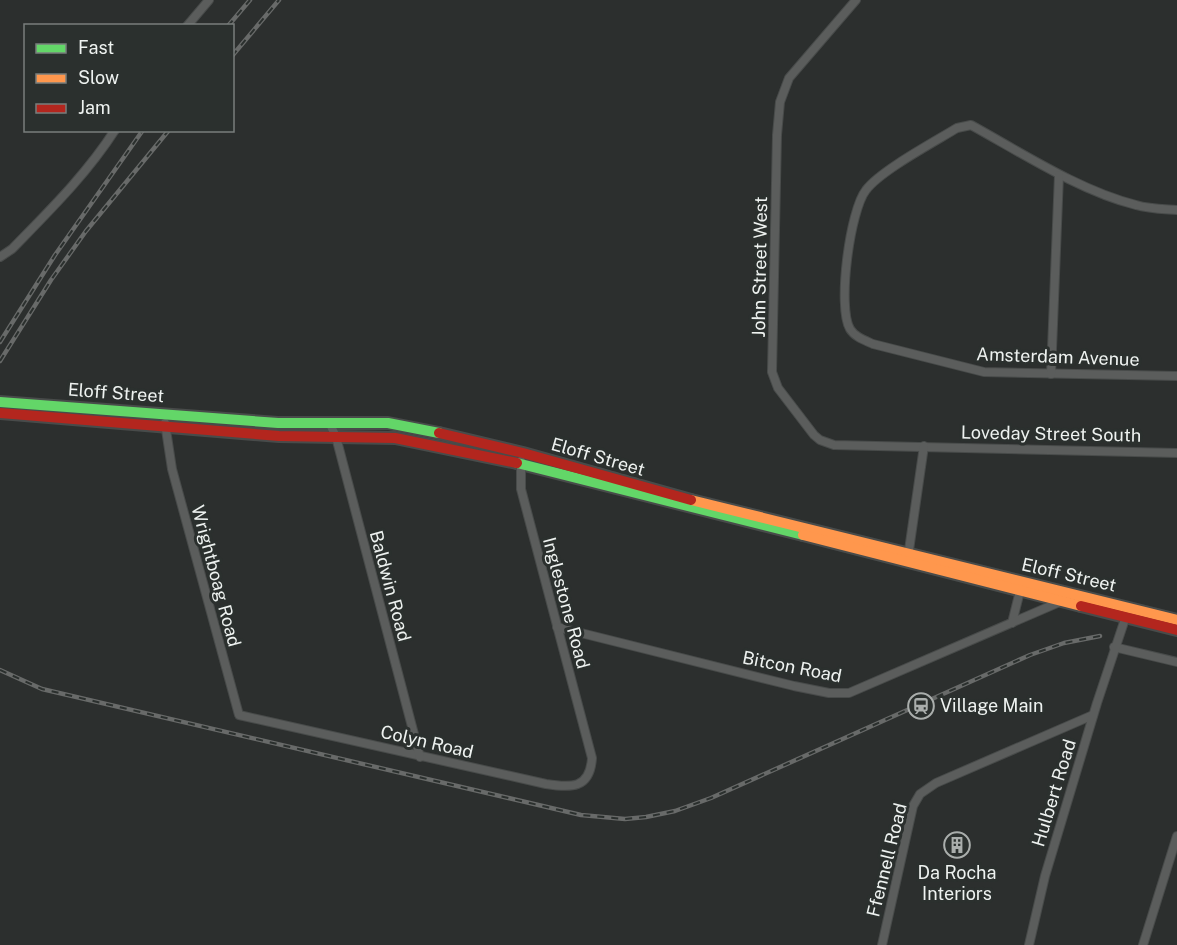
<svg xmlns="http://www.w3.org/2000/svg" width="1177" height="945" font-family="'Public Sans',sans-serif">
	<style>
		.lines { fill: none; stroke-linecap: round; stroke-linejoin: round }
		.street-casing { stroke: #484b4a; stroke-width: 10 }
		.fast-casing { stroke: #484b4a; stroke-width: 14 }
		.slow-casing { stroke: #484b4a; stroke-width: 14 }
		.jam-casing { stroke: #484b4a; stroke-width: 14 }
		.street { stroke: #5b5d5c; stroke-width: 8 }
		.fast { stroke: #63d668; stroke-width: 10 }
		.slow { stroke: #ff974d; stroke-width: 10 }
		.jam { stroke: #b3261e; stroke-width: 10 }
		.rail-casing { stroke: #686a69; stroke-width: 4.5 }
		.rail { stroke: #2b302e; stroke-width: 2; stroke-dasharray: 7; stroke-linecap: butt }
		.labels { text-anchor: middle; stroke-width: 6; stroke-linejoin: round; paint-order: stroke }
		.street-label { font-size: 18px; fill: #eef2f0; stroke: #2b302e }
		.poi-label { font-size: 18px; fill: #eef2f0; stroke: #2b302e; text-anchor: start }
	</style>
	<rect width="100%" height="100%" fill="#2c2f2e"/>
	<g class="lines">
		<g class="street-casing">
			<g id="street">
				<path d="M 856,0 L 789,78 L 780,102 L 777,135 L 772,372 L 778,388 L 814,435 L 820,440 L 834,445 L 1177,453"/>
				<path d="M 187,26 L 209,0"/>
				<path d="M 1177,210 C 1163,209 1149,209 1136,205 C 1080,191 1022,153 971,125 L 957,128 C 934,142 880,171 866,190 C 850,210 837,307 850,329 C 855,337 864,340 873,344 L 984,372 L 1177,376"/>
				<path d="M 0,257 L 12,249 C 49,211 86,175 115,130"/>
				<path d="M 1051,374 L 1059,175"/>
				<path d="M 165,423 L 172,469 L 239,715 L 546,784 C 571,788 590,789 592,758 L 521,489 L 521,461"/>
				<path d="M 330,424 L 336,437 L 420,757"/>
				<path d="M 908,557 L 924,446"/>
				<path d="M 1012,623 L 1021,587"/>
				<path d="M 557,627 L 794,686 L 829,693 L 849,693 L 1062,601"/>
				<path d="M 1114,647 L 1177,662"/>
				<path d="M 882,945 L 913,806 L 920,794 L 936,783 L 1093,715"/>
				<path d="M 1029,945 L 1045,876 L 1097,703 L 1127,613"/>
				<path d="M 1143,945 L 1177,836"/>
			</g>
		</g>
		<g class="fast-casing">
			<g id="fast">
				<path d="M 0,402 L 278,423 L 388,423 L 439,433"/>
				<path d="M 517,463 L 803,535"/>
			</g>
		</g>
		<g class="slow-casing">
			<g id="slow">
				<path d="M 691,500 L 1177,620"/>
				<path d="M 803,535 L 1081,606"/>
			</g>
		</g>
		<g class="jam-casing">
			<g id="jam">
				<path d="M 0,413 L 279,436 L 395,438 L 517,463"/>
				<path d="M 439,433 L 523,453 L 691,500"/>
				<path d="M 1081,606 L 1177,630"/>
			</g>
		</g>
		<use href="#street" class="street"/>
		<use href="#fast" class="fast"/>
		<use href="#slow" class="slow"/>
		<use href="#jam" class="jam"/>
		<g class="rail-casing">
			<g id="rail">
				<path d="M 228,26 L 250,0"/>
				<path d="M 232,56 L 279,0"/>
				<path d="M 0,342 L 55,255 L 143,130"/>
				<path d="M 0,361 L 51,280 L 86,231 L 169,130"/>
				<path d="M 0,670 L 42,689 L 581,815 L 625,819 L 646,817 L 675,811 L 711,798 L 1030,655 L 1064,643 L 1100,636"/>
			</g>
		</g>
		<use href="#rail" class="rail"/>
	</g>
	<defs>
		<g id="station-ring" transform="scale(1.35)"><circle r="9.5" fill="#2b302e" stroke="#aaaeac" stroke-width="1.5"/><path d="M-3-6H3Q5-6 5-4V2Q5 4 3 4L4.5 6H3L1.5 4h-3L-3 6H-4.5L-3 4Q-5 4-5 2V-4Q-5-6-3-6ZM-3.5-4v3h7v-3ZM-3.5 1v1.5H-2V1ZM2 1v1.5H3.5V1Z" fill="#aaaeac"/></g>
		<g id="building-ring" transform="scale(1.35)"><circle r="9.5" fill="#2b302e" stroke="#aaaeac" stroke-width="1.5"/><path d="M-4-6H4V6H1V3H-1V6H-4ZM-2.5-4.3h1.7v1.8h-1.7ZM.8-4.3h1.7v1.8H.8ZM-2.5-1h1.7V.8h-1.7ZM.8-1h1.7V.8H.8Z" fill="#aaaeac"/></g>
	</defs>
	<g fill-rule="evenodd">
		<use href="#station-ring" x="921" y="706"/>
		<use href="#building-ring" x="957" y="845"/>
	</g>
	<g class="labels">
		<g class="street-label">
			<text transform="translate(760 267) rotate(-89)" y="6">John Street West</text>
			<text transform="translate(1058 357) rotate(2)" y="6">Amsterdam Avenue</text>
			<text transform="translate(116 393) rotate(4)" y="6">Eloff Street</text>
			<text transform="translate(1051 434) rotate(1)" y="6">Loveday Street South</text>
			<text transform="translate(598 457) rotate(16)" y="6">Eloff Street</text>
			<text transform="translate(1069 575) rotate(13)" y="6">Eloff Street</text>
			<text transform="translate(216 576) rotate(75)" y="6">Wrightboag Road</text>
			<text transform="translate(390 586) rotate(75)" y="6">Baldwin Road</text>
			<text transform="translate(566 603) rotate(75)" y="6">Inglestone Road</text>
			<text transform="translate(792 667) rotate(11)" y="6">Bitcon Road</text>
			<text transform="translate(427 742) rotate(13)" y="6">Colyn Road</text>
			<text transform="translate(1054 793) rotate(-73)" y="6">Hulbert Road</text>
			<text transform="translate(887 860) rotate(-76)" y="6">Ffennell Road</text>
		</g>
		<g class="poi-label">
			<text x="940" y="712">Village Main</text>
			<text x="957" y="879" text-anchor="middle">Da Rocha<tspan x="957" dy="21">Interiors</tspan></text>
		</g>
	</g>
	<rect x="24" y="24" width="210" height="108" fill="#2b302e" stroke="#797e7c" stroke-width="1.5"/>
	<rect x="36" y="44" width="30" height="9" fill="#63d668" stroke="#797e7c" stroke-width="1.5"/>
	<text x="78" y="54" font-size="18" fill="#eef2f0">Fast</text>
	<rect x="36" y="74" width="30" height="9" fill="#ff974d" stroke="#797e7c" stroke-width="1.5"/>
	<text x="78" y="84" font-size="18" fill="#eef2f0">Slow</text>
	<rect x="36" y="104" width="30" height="9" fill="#b3261e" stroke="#797e7c" stroke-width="1.5"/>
	<text x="78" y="114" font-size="18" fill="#eef2f0">Jam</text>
</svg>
